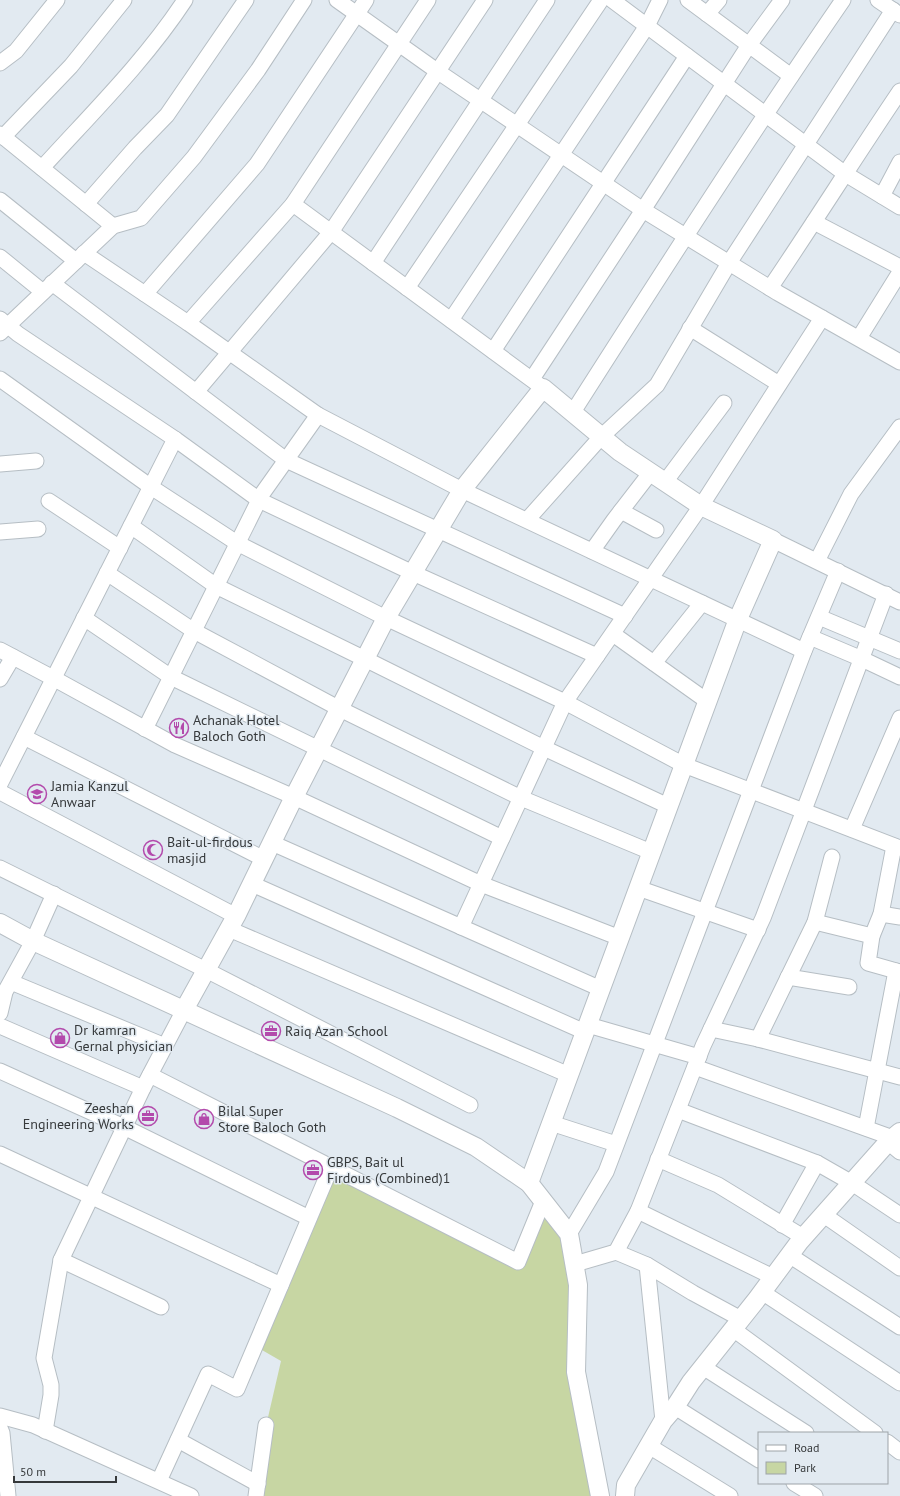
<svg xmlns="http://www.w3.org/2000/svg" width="900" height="1496" font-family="'PT Sans',sans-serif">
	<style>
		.green { fill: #c7d6a3 }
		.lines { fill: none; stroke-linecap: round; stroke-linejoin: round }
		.minor-casing { stroke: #b6bec4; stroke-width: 17 }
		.tertiary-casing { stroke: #b6bec4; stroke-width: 20 }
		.minor { stroke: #fff; stroke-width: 15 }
		.tertiary { stroke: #fff; stroke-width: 18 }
		.labels { text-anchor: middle; stroke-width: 3; stroke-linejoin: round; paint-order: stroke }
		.poi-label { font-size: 14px; fill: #36393b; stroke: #e2eaf1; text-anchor: start }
	</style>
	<rect width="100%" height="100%" fill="#e2eaf1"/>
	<path class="green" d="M 331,1167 L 517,1263 L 543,1201 L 569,1235 L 576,1372 L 600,1496 L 257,1496 L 266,1426 L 281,1361 L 255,1346 Z"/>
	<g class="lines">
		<g class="minor-casing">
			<g id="minor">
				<path d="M 337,0 L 437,71 L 643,210 L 778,293 L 900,362"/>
				<path d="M 612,0 L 844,173 L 900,207"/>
				<path d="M 688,0 L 791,76"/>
				<path d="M 878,0 L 900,15"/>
				<path d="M 707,14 L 719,0"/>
				<path d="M 0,63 L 16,51 L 57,0"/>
				<path d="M 0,134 L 113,226"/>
				<path d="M 3,137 L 71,66 L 124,0"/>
				<path d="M 42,168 C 91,114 145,61 185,0"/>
				<path d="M 882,196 L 900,162"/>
				<path d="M 0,200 L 76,261"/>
				<path d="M 86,204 L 135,148 L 167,115 L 246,0"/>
				<path d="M 293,204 L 539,385"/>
				<path d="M 814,222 L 900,267"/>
				<path d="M 84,253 L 188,323 L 318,415 L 462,490 L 804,651"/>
				<path d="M 0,257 L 43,292"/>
				<path d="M 373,263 L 547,0"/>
				<path d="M 52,283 L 286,460 L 625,616"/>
				<path d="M 407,288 L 601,0"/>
				<path d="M 770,288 C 814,223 856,156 900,91"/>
				<path d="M 145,294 L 257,164 L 366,0"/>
				<path d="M 0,319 L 18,334 L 175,439 L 259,500 L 413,573 L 597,656"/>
				<path d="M 451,320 L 647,26 L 660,0"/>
				<path d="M 188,323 L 293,204 L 428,0"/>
				<path d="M 690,328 L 779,384"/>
				<path d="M 0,333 L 113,226 L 141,218 L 194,157 L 258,70 L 304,0"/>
				<path d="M 859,338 L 900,272"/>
				<path d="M 493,351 L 687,56"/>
				<path d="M 0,379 L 151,487 L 237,543 L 386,618 L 565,702 L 684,765 L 900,848"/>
				<path d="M 532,379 L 643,210 L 749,45 L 782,0"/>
				<path d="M 196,392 L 331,232 L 485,0"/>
				<path d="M 573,412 C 661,274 750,135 843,0"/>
				<path d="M 0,464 L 36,461"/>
				<path d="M 665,482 L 724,403"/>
				<path d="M 49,501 L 120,548"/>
				<path d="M 621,511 L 656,530"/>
				<path d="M 527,520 L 601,437 L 657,385 L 729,263 L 893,10"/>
				<path d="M 131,526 L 216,586 L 365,659 L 544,748 L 668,806"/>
				<path d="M 0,532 L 38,529"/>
				<path d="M 773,540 L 900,602"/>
				<path d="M 592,551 L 614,520 L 651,472"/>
				<path d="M 817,561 L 851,494 L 900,427"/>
				<path d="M 107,573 L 194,631 L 340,709 L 521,798 L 651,852"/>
				<path d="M 819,617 L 900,651"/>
				<path d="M 84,618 L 171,677 L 502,838"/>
				<path d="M 613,634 L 707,701"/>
				<path d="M 810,637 L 862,659 L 900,677"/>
				<path d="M 0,650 L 53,678 L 175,745 L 294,797 L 481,884 L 620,938"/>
				<path d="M 654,663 L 702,603"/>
				<path d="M 0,679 L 13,657"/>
				<path d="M 145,729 L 262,494 L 318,415"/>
				<path d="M 24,737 L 264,859"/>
				<path d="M 0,784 L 175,439"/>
				<path d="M 0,792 L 236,916"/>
				<path d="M 852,829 L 900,718"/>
				<path d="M 272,843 L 601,989"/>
				<path d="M 894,846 L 881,914 L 872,936 L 868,963 L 900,972"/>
				<path d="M 0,868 L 206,970 L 470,1105"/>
				<path d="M 252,884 L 585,1032"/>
				<path d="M 638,888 L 758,930"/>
				<path d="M 881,914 L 900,917"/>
				<path d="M 815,922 L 872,936"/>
				<path d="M 461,927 L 565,702 L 701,506 L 822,318"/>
				<path d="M 229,929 L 569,1075"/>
				<path d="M 788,977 L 849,987"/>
				<path d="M 11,982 L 165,1046"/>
				<path d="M 0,1013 L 5,992 L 33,941 L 54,894"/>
				<path d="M 588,1025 L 699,1057"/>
				<path d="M 0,1026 L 143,1088"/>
				<path d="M 711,1029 L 758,1039 L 900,1077"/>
				<path d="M 758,1039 L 815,922 L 832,857"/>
				<path d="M 695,1067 L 893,1138"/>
				<path d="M 0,1071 L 124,1127 L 309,1218"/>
				<path d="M 150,1075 L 518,1262 L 543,1201"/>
				<path d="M 678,1110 L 817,1163 L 852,1183 L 900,1215"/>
				<path d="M 551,1123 L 616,1144"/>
				<path d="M 866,1128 L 896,971"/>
				<path d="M 888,1142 L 900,1152"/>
				<path d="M 0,1154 L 281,1285"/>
				<path d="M 658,1159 L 718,1185 L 803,1237"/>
				<path d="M 638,1211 L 773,1277"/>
				<path d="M 824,1215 L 900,1268"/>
				<path d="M 782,1225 L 817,1163"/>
				<path d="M 569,1234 L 606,1172 L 804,651 L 838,571"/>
				<path d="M 616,1252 L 647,1265 L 693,1293 L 741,1319"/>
				<path d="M 789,1255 L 900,1327"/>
				<path d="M 61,1260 L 161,1307"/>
				<path d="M 575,1264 L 616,1252 L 638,1211 L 703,1046 L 763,918 L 886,594"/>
				<path d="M 647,1265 L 663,1421"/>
				<path d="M 762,1292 L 900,1383"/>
				<path d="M 733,1329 L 875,1433"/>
				<path d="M 703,1367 L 806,1433"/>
				<path d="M 675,1407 L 759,1460"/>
				<path d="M 0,1416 L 33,1425 L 191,1496"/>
				<path d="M 0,1428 L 2,1433 L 8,1496"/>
				<path d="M 45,1431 L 51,1395 L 51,1385 L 44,1358 L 61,1260 L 143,1088 L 184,1010"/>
				<path d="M 178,1440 L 258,1484"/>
				<path d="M 887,1442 L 900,1452"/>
				<path d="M 649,1446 L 730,1496"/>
				<path d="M 159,1481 L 208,1374 L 237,1389 L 331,1167"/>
				<path d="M 794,1483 L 815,1496"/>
				<path d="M 256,1496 L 266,1425"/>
			</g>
		</g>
		<g class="tertiary-casing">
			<g id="tertiary">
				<path d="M 0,923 L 33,941 L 397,1108 L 476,1147 L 529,1183 L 569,1234 L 578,1285 L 576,1372 L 600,1496"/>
				<path d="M 184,1010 L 236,916 L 294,797 L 386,618 L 462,490 L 543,388 L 620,452 L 701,506 L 773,540 L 738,619 L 529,1183"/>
				<path d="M 625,1496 L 626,1485 L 663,1421 L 675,1407 L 691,1382 L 757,1299 L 800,1241 L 888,1142 L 900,1132"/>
			</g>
		</g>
		<use href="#minor" class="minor"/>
		<use href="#tertiary" class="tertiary"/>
	</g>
	<defs>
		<g id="restaurant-ring" transform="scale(1)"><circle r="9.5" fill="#e2eaf1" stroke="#b34aac" stroke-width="1.5"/><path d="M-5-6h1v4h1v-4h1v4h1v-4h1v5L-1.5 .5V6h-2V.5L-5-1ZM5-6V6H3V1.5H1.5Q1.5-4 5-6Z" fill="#b34aac"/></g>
		<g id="university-ring" transform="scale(1)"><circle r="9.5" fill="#e2eaf1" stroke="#b34aac" stroke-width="1.5"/><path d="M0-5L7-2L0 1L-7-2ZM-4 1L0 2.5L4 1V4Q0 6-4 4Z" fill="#b34aac"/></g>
		<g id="mosque-ring" transform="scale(1)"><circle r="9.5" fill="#e2eaf1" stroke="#b34aac" stroke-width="1.5"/><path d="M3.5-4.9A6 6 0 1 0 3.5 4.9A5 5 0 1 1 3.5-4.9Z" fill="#b34aac"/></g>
		<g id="office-ring" transform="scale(1)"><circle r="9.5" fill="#e2eaf1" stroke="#b34aac" stroke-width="1.5"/><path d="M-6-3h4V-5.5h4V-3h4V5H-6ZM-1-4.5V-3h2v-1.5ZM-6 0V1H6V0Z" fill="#b34aac"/></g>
		<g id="shop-ring" transform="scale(1)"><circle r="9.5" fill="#e2eaf1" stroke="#b34aac" stroke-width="1.5"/><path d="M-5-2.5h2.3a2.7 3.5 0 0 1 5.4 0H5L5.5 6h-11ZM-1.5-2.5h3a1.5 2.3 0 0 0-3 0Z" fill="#b34aac"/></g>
	</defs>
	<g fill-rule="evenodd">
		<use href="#restaurant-ring" x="179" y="728"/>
		<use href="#university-ring" x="37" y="794"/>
		<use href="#mosque-ring" x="153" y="850"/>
		<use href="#office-ring" x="271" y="1031"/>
		<use href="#shop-ring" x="60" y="1038"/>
		<use href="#office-ring" x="148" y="1116"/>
		<use href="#shop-ring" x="204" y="1119"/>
		<use href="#office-ring" x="313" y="1170"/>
	</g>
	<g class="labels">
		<g class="poi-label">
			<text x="193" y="725">Achanak Hotel<tspan x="193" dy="16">Baloch Goth</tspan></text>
			<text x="51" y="791">Jamia Kanzul<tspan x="51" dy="16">Anwaar</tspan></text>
			<text x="167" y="847">Bait-ul-firdous<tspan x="167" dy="16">masjid</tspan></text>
			<text x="74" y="1035">Dr kamran<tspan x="74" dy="16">Gernal physician</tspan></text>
			<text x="285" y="1036">Raiq Azan School</text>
			<text x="134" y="1113" text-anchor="end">Zeeshan<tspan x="134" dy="16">Engineering Works</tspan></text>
			<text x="218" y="1116">Bilal Super<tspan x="218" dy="16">Store Baloch Goth</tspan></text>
			<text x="327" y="1167">GBPS, Bait ul<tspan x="327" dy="16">Firdous (Combined)1</tspan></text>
		</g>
	</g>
	<rect x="758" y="1432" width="130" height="52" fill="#e2eaf1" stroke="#9da3a8"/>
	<rect x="766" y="1445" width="20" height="6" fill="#ffffff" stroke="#9da3a8"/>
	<text x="794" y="1452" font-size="12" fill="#36393b">Road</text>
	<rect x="766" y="1462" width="20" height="12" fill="#c7d6a3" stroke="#9da3a8"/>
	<text x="794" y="1472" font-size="12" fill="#36393b">Park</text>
	<path d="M14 1476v6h102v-6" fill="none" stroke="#36393b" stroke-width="2"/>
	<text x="20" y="1476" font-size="12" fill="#36393b" stroke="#e2eaf1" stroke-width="3" paint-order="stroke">50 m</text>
</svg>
